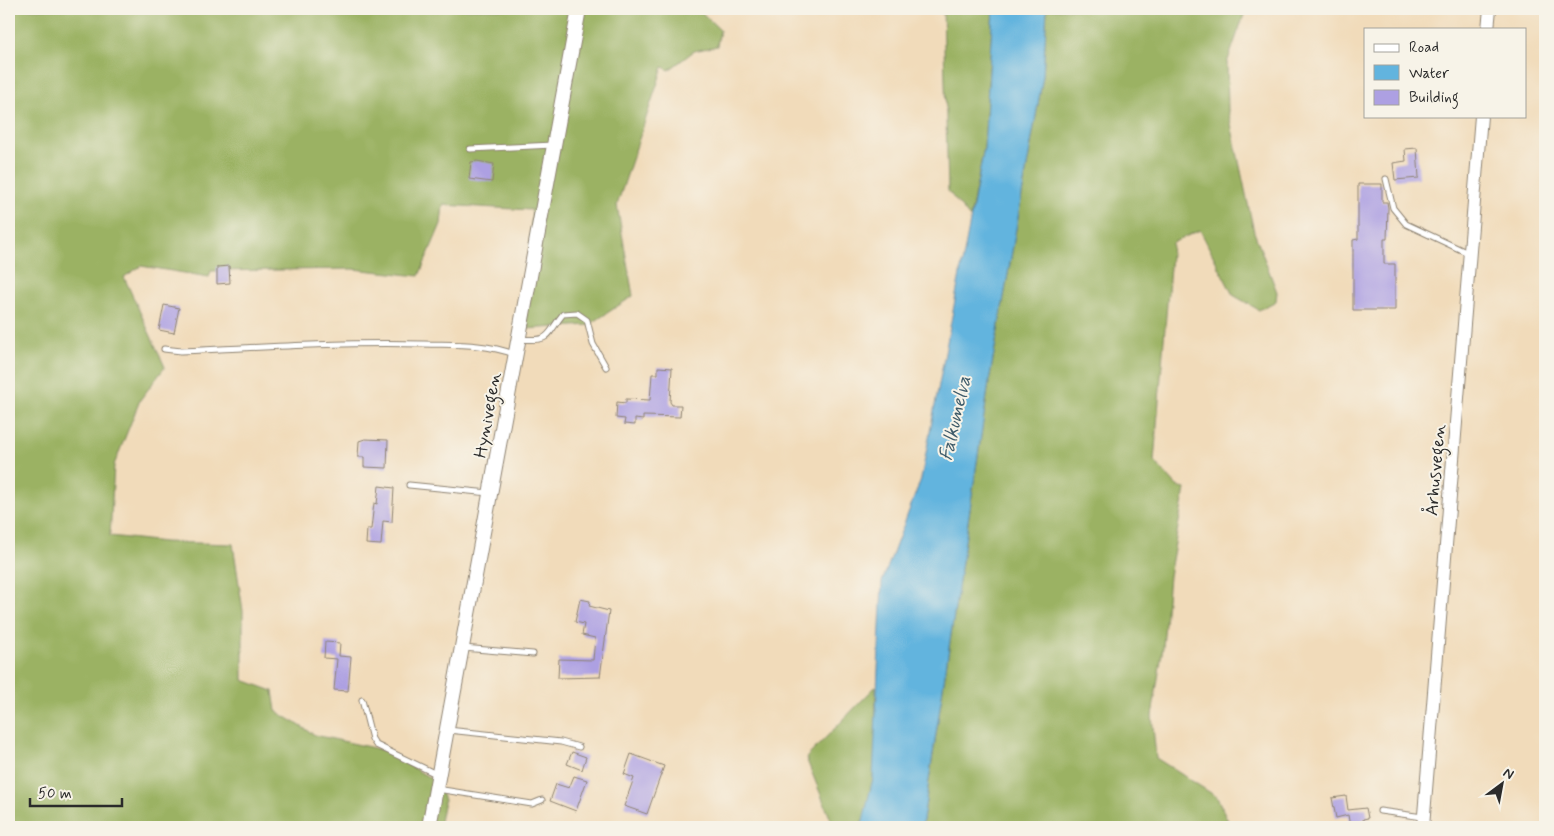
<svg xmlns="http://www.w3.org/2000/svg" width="1554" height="836" font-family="Mynerve,sans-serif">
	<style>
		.forest { fill: #9bb264; stroke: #636e48 }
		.water { fill: #62b4de; stroke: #467084 }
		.building { fill: #ada0e2 }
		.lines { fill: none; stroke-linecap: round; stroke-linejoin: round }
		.service-casing { stroke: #8e8372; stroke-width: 7 }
		.tertiary-casing { stroke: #8e8372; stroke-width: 14 }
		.secondary-casing { stroke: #8e8372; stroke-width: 16 }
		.service { stroke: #fff; stroke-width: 5 }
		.tertiary { stroke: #fff; stroke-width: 12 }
		.secondary { stroke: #fff; stroke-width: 14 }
		.labels { text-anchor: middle; stroke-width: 4; stroke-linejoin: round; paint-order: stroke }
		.street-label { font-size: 18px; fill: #2b2b2b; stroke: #f7f3e8 }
		.water-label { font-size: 19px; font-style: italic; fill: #3e5b6a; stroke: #f7f3e8 }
	</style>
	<rect width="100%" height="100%" fill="#f7f3e8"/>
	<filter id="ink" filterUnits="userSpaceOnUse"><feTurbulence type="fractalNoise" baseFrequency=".02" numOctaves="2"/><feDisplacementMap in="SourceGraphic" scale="10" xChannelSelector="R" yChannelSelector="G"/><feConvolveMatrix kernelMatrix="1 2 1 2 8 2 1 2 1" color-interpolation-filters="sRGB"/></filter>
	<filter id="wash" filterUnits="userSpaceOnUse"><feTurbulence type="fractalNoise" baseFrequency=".0096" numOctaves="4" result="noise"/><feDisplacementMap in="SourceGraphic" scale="20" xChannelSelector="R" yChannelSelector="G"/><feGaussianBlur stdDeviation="1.12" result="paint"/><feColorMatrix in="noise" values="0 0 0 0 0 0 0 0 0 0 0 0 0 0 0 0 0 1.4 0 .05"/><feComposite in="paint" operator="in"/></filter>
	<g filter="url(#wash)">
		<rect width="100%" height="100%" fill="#f1dbba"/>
		<g class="forest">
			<path d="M 9,9 L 698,9 L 720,30 L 717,46 L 694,51 L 669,70 L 663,67 L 617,205 L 633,296 L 589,325 L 525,329 L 532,210 L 443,205 L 441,224 L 419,276 L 353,269 L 211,271 L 209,277 L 141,266 L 124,277 L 165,367 L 140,400 L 114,465 L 110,536 L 164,542 L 233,544 L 243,611 L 243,680 L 273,691 L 276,711 L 315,735 L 383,750 L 437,782 L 444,800 L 439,827 L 9,827 Z"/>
			<path d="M 943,9 L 993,9 L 984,148 L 970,218 L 948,191 Z"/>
			<path d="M 1047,9 L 1246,9 L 1227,63 L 1228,110 L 1254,232 L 1277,292 L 1276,301 L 1259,310 L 1233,295 L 1200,230 L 1172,243 L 1154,461 L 1177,486 L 1185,489 L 1169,576 L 1163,647 L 1152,716 L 1156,758 L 1217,797 L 1229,823 L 1229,827 L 922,827 L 990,376 L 1043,76 Z"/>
			<path d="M 876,686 C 875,723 879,797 859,827 L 828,827 L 831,820 L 806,758 Z"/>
		</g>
		<path class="water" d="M 993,9 L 1047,9 L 1043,76 L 990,376 L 922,827 L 860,827 L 863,821 L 873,778 L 882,582 L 921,479 L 984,148 Z"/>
		<g id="blocks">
			<g class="building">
				<path d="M 1417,148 L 1419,178 L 1395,180 L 1393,163 L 1406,161 L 1405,149 Z"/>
				<path d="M 477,161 L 494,164 L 492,182 L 469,179 L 471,162 Z"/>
				<path d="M 1358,184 L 1382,184 L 1382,202 L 1387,202 L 1388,208 L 1387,239 L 1384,239 L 1384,264 L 1395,264 L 1395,310 L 1353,310 L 1353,240 L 1358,239 Z"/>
				<path d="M 229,266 L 230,283 L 217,284 L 217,267 Z"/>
				<path d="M 164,305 L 179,308 L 174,333 L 159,330 Z"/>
				<path d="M 658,367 L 672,368 L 670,402 L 672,405 L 681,405 L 680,417 L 643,416 L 643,420 L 635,419 L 635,425 L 624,424 L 625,419 L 616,418 L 617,402 L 626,403 L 626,399 L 650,400 L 652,374 L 658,374 Z"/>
				<path d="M 365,439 L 388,440 L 387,468 L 364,467 L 364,457 L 358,457 L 359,441 Z"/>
				<path d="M 379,486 L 394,488 L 392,522 L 383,521 L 381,545 L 366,544 L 367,529 L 371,529 L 374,503 L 377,504 Z"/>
				<path d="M 580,599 L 590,601 L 589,606 L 609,611 L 600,677 L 558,678 L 559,659 L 593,660 L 595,638 L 582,635 L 584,624 L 575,622 Z"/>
				<path d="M 325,642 L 340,643 L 339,656 L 351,657 L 348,691 L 334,690 L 337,659 L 324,658 Z"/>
				<path d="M 572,752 L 586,757 L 582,770 L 567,764 Z"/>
				<path d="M 631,754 L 664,766 L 647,814 L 624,806 L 634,778 L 624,774 Z"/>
				<path d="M 574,776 L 587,780 L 576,811 L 550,801 L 556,784 L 569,788 Z"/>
				<path d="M 1346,796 L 1348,810 L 1366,808 L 1368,818 L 1363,819 L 1364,824 L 1350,827 L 1348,815 L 1336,818 L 1332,798 Z"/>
			</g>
		</g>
	</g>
	<g filter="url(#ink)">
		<use href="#blocks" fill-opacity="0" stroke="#8e8372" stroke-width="1"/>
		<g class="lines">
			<g class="service-casing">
				<g id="service">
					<path d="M 470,149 L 553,145"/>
					<path d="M 1386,179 L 1393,208 L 1406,224 L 1470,254"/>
					<path d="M 521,339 C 552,342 546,335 563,314 L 577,313 L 587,320 L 593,344 L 606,367"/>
					<path d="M 164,349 L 181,351 C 262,347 343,342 424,344 C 456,345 484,343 514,354"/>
					<path d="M 409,485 L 489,493"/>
					<path d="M 463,648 L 533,654"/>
					<path d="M 362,700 L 372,739 L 376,745 L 436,774"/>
					<path d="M 448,730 L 561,742 L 579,747"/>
					<path d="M 437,789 L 532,804 L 542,800"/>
					<path d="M 1380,811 L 1423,817"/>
				</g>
			</g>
			<g class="tertiary-casing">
				<g id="tertiary">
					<path d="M 1488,29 L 1490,9"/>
					<path d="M 1423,827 L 1481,116"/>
				</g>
			</g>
			<g class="secondary-casing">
				<path id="secondary" d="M 429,827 L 579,9"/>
			</g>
			<use href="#service" class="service"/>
			<use href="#tertiary" class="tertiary"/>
			<use href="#secondary" class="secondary"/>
		</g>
	</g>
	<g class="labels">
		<g class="street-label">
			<text transform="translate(487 415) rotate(-80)" y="6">Hynivegen</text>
			<text transform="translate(1435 470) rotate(-85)" y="6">Århusvegen</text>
		</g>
		<g class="water-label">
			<text transform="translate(954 418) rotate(-77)" y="7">Falkumelva</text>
		</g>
	</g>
	<rect width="1554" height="836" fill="none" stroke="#f7f3e8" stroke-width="30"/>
	<rect x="1364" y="28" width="162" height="90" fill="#f7f3e8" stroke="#a5a39c"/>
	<rect x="1374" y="44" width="25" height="8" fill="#ffffff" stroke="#a5a39c"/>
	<text x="1409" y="52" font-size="15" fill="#2b2b2b">Road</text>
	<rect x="1374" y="65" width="25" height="15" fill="#62b4de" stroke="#a5a39c"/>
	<text x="1409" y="78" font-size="15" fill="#2b2b2b">Water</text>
	<rect x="1374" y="90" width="25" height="15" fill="#ada0e2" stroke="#a5a39c"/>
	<text x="1409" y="102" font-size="15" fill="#2b2b2b">Building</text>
	<g transform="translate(1502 784) rotate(32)" stroke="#f7f3e8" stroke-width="4" paint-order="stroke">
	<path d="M0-4L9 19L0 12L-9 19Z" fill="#2b2b2b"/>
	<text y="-8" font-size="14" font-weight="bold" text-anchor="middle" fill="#2b2b2b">N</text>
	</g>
	<path d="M30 798v8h92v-8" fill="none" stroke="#2b2b2b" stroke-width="2.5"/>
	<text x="38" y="798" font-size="15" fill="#2b2b2b" stroke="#f7f3e8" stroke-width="4" paint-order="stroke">50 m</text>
</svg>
